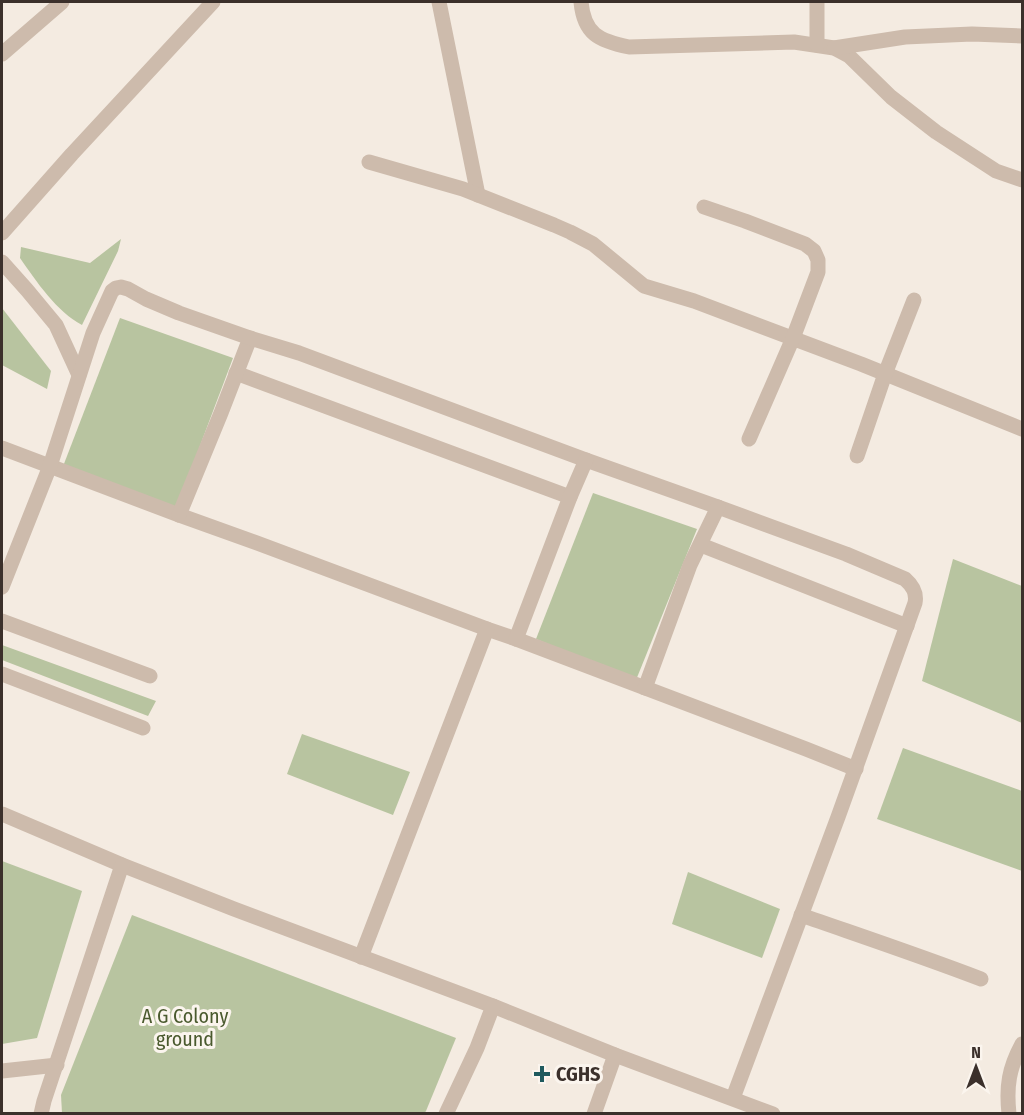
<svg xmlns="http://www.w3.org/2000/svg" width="1024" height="1115" font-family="'Fira Sans Condensed',sans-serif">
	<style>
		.green { fill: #b8c4a0 }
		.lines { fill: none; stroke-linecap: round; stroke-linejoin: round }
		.minor { stroke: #cdbbac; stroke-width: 15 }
		.poi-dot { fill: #1f5a5e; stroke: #fbf5ee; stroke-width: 2 }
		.labels { text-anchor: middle; stroke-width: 6; stroke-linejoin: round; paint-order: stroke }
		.park-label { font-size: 20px; fill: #4a5a2e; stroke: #fbf5ee }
		.poi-label { font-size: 20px; font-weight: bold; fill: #3b302b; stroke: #fbf5ee; text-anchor: start }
	</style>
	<rect width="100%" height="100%" fill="#f4ebe1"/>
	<g class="green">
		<path d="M 121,239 L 118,251 L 82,325 C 57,312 36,281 20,258 L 21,247 L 90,263 Z"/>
		<path d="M 2,308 L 51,371 L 47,389 L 2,365 Z"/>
		<path d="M 120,318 L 233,358 L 177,507 L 62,469 Z"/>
		<path d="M 593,493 L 697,529 L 636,680 L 536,639 Z"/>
		<path d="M 953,559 L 1022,586 L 1022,723 L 922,681 Z"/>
		<path d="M 2,645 L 156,701 L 148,716 L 2,660 Z"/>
		<path d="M 302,734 L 410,772 L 393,815 L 287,774 Z"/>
		<path d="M 903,748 L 1022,791 L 1022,871 L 877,819 Z"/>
		<path d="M 2,861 L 82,891 L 37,1038 L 2,1044 Z"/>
		<path d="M 688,872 L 780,909 L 762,958 L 672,924 Z"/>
		<path d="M 132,915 L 456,1038 L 426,1111 L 424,1114 L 62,1113 L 61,1095 Z"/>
	</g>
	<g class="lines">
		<g class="minor">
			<path d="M 439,2 L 478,195"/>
			<path d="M 581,2 C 584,34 599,41 629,47 L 794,42 L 834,48 L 849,56 L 891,97 L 936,132 L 996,171 L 1022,180"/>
			<path d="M 817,2 L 817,45"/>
			<path d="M 834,48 L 905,37 L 972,34 L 1022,36"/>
			<path d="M 2,54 L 62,2"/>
			<path d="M 369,162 L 463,189 L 554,225 L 570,232 L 593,244 L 644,286 L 694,301 L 861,364 L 1022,429"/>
			<path d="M 704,207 L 745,221 L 805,244 L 814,251 L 818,260 L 818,272 L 793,338 L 749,439"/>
			<path d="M 2,233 L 72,154 L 213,2"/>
			<path d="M 2,262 L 27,290 L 56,325 L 79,375"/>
			<path d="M 236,373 L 570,497"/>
			<path d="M 2,448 L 179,515 L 257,543 L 487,629 L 516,639 L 806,749 L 856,769"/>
			<path d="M 857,456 L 885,374 L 914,300"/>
			<path d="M 179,515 L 221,413 L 250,338"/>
			<path d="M 701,545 L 907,626"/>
			<path d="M 2,587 L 50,466 L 93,333 L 112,291 L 116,288 L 121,287 L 128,289 L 146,299 L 179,313 L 250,338 L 299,353 L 586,460 L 718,507 L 846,554 L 905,579 C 913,586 917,593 915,603 L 838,817 L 733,1098"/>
			<path d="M 2,621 L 150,676"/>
			<path d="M 516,639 L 570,497 L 586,460"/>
			<path d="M 2,674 L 143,728"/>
			<path d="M 645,688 L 690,565 L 718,507"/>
			<path d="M 2,814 L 122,865 L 234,909 L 493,1006 L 615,1055 L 773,1114"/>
			<path d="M 801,915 C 861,936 921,956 981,979"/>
			<path d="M 361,957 L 487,629"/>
			<path d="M 2,1071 L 57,1065"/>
			<path d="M 41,1114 L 44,1101 L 122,865"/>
			<path d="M 446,1114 L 477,1048 L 493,1006"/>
			<path d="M 594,1114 L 615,1055"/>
			<path d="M 1009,1114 C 1006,1086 1009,1068 1022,1044"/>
		</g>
	</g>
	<path class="poi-dot" d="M539 1065h6v6h6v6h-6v6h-6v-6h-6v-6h6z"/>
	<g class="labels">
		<g class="park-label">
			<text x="185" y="1023">A G Colony<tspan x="185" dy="23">ground</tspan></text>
		</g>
		<g class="poi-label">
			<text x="556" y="1081">CGHS</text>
		</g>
	</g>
	<rect width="1024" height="1115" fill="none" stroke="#3b302b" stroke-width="6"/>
	<g transform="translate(976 1067)" stroke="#fbf5ee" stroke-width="4.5" paint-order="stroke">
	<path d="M0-4.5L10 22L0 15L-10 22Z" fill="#3b302b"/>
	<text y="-9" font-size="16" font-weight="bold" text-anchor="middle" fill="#3b302b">N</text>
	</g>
</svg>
